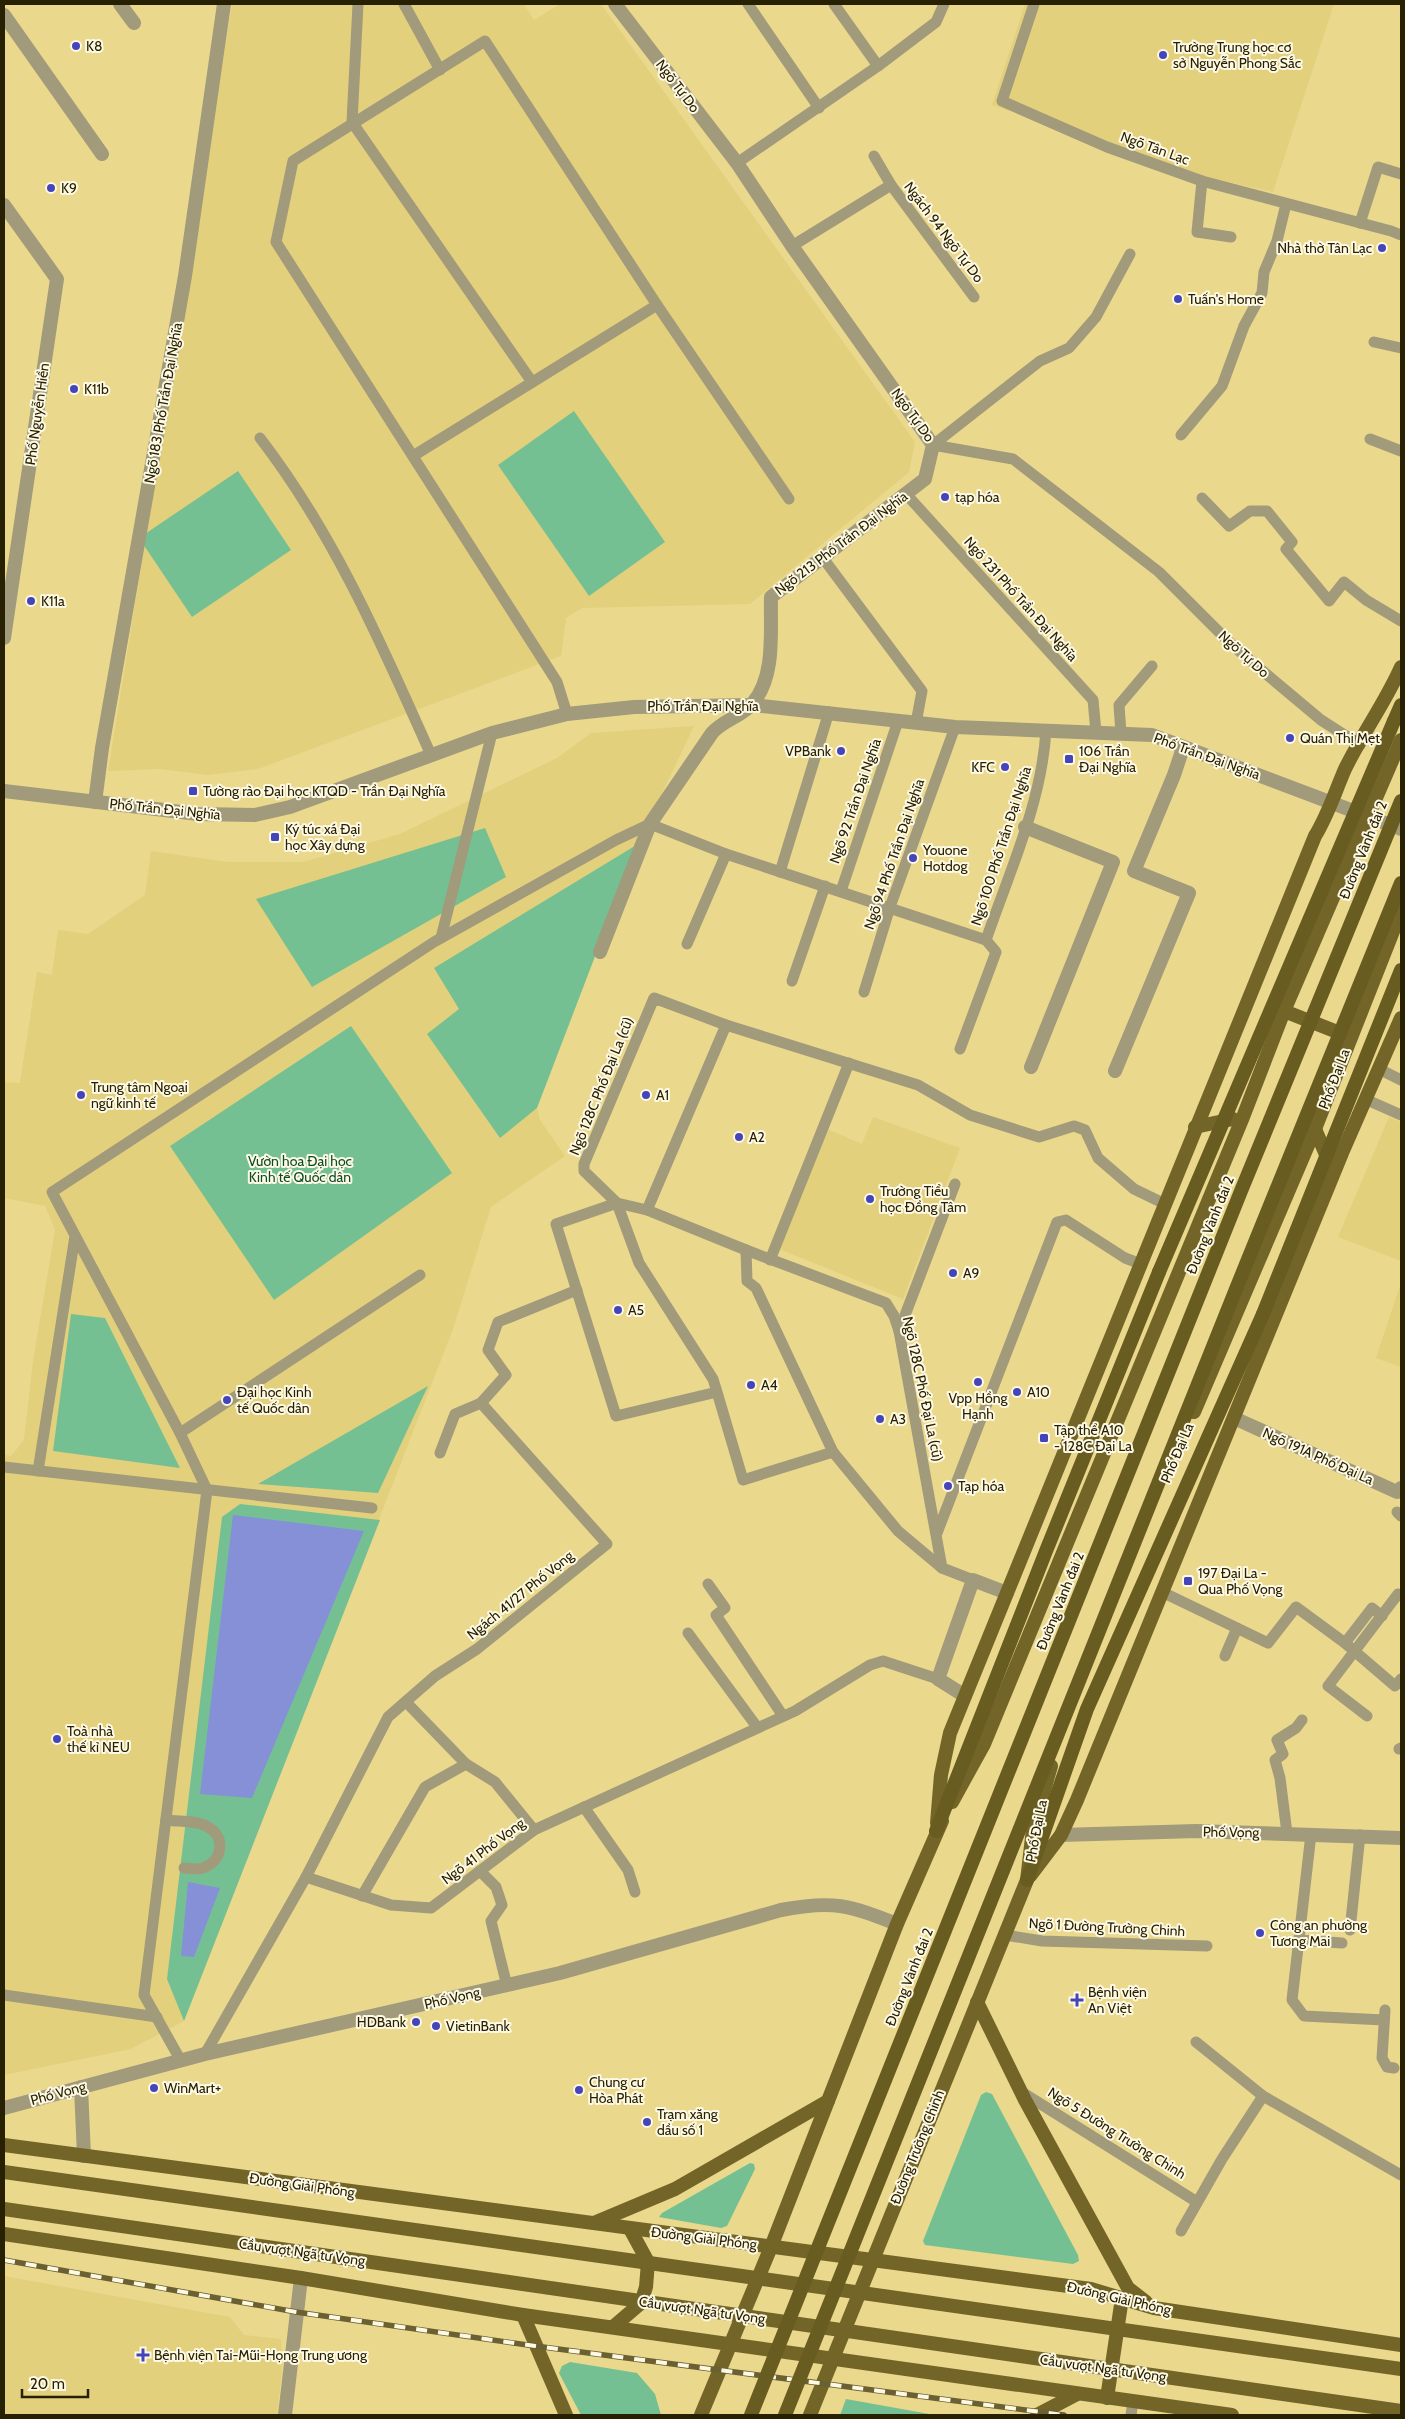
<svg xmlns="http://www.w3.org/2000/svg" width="1405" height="2419" font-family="Cabin,sans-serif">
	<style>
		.built { fill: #e3d07c }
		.green { fill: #75c093 }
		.water { fill: #8590d7 }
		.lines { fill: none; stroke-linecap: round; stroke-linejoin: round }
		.service { stroke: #a19a7b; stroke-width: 11 }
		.minor { stroke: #a19a7b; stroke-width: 14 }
		.tertiary { stroke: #a19a7b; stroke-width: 14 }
		.primary { stroke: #736528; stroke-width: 14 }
		.trunk { stroke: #695c20; stroke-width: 14 }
		.rail-casing { stroke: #6a6032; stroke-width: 5.5 }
		.rail { stroke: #fef9e4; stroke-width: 4; stroke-dasharray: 11; stroke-linecap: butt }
		.primary-bridge { stroke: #736528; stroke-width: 14 }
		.trunk-bridge { stroke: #695c20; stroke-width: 14 }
		.poi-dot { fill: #4545bb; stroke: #fef9e4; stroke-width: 2 }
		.labels { text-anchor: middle; stroke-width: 4; stroke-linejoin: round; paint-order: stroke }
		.poi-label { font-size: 14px; fill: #272002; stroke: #fef9e4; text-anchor: start }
		.street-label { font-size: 14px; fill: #272002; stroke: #fef9e4 }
		.park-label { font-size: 14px; fill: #0b4b2d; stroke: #fef9e4 }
	</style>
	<rect width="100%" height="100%" fill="#ead88d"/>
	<g class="built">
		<path d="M 232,4 L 524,4 L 534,20 L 560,4 L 601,4 L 915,442 L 909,472 L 750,604 L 582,608 L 566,618 L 561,656 L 258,769 L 208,775 L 160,769 L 108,771 Z"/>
		<path d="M 1025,4 L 1334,4 L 1273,192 L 1192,174 L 992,105 Z"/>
		<path d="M 694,726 L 638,844 L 537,1108 L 540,1120 L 565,1156 L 491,1207 L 453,1329 L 184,2021 L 131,2049 L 4,2075 L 4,1455 L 11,1456 L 24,1440 L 33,1361 L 55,1230 L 45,1206 L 4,1198 L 4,1082 L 20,1083 L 37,972 L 52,975 L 58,930 L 88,934 L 145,895 L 151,851 L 228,862 L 303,862 L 400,834 L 557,758 L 591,733 Z"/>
		<path d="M 873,1117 L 960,1148 L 903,1299 L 779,1249 L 827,1129 L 862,1144 Z"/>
		<path d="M 1389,1117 L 1401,1122 L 1401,1261 L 1338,1237 Z"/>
		<path d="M 1401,1283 L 1401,1367 L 1376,1358 Z"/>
		<path d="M 4,2276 L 230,2317 L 244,2335 L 281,2339 L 282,2371 L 277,2415 L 4,2415 Z"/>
	</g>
	<g class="green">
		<path d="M 574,411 L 665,542 L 589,596 L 498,465 Z"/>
		<path d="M 238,471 L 291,550 L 192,617 L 139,538 Z"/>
		<path d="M 485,828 L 506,877 L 312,987 L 256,899 Z"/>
		<path d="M 638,844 L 537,1108 L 500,1138 L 427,1034 L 459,1009 L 434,968 Z"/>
		<path d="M 351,1026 L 452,1173 L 274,1300 L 170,1146 Z"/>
		<path d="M 71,1314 L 105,1318 L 180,1468 L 53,1451 Z"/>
		<path d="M 428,1386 L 378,1493 L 258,1484 Z"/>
		<path d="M 240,1504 L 380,1520 L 184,2021 L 167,1979 L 222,1517 Z"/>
		<path d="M 986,2092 L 992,2094 L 1078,2255 L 1079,2261 L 1073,2264 L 925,2245 L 923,2241 L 981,2095 Z"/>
		<path d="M 750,2163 L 754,2164 L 755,2169 L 727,2226 L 721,2228 L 659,2217 L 662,2213 Z"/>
		<path d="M 570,2362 L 637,2373 L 655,2394 L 661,2415 L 581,2415 L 559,2373 L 562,2366 Z"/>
		<path d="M 846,2399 L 935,2415 L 840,2415 Z"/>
	</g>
	<g class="water">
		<path d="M 233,1515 L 364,1531 L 252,1798 L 200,1794 Z"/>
		<path d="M 188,1882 L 220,1888 L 194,1957 L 181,1956 Z"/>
	</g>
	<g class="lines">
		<g class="service">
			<path d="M 358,4 L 352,122 L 532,382"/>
			<path d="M 404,4 L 440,70"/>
			<path d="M 748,4 L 819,108"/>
			<path d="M 834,4 L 878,66"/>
			<path d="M 1034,4 L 1002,101 L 1107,147 L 1202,181 L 1391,231 L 1401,235"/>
			<path d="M 874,156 L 891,185 L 974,297"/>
			<path d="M 737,163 L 878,66 L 936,22 L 944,4"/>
			<path d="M 1202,181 L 1197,232 L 1231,237"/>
			<path d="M 1360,223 L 1378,167 L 1401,174"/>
			<path d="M 792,246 L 891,185"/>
			<path d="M 1374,342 L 1401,348"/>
			<path d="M 1181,435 L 1222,386 L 1244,326 L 1262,293 L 1264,272 L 1277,241 L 1286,204"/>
			<path d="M 260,438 C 334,534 382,645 431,755"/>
			<path d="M 1370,439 L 1401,451"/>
			<path d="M 933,445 L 1013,459 L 1159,572 L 1230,643 L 1265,673 L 1321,720 L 1360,745"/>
			<path d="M 933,445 L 1040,361 L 1069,348 L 1096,317 L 1130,254"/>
			<path d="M 413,456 L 657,305"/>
			<path d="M 906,494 L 1093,700 L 1096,732"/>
			<path d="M 1202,498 L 1229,526 L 1250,511 L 1267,511 L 1292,542 L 1286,549 L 1329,601 L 1344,582 L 1366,600 L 1401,621"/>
			<path d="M 823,558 L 922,691 L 916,723"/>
			<path d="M 567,714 L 557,682 L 276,242 L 293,161 L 485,41 L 657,305 L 789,499"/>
			<path d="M 1121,734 L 1119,705 L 1152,666"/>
			<path d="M 780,872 L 829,712"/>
			<path d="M 841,891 L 898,721"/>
			<path d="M 441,938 L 492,733"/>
			<path d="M 986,940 C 1009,873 1042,802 1046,730"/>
			<path d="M 687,944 L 726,854"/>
			<path d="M 792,981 L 825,886"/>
			<path d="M 864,992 L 890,907 L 955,727"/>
			<path d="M 1379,1069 L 1401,1080"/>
			<path d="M 1365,1099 L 1401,1115"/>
			<path d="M 647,1210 L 726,1025"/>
			<path d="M 770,1260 L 849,1063"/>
			<path d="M 899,1331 L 955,1184"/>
			<path d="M 717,1392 L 616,1416 L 556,1224 L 617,1203 L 639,1263 L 713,1379 L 717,1392 L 743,1480 L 833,1452 L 756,1288 L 747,1281 L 746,1250"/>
			<path d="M 481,1403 L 506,1375 L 488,1350 L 498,1322 L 577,1290"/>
			<path d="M 180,1433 L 420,1275"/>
			<path d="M 833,1452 L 898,1531 L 942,1568"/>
			<path d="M 4,1467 L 372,1508"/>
			<path d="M 38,1471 L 75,1236"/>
			<path d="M 1397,1512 L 1401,1516"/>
			<path d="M 937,1533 L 1057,1222 L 1066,1220 L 1125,1258 L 1141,1264"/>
			<path d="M 973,1580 L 942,1568 L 899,1331 L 894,1316 L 886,1303 L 746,1250 L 647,1210 L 617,1203 L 584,1171 L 584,1164 L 654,998 L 726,1025 L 918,1085 L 970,1115 L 1039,1137 L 1074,1126 L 1085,1130 L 1098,1158 L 1134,1189 L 1165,1204"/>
			<path d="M 708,1584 L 725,1608 L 716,1615 L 783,1716"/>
			<path d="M 1162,1592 L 1268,1643 L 1296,1607 L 1345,1643 L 1395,1686 L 1401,1679"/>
			<path d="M 688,1633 L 757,1727"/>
			<path d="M 1345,1643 L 1372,1608 L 1382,1616"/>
			<path d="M 1225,1656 L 1237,1628"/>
			<path d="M 406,1702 L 466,1764 L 495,1782 L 534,1830"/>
			<path d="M 1367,1716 L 1328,1686 L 1398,1594 L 1401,1596"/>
			<path d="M 1399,1749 L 1401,1748"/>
			<path d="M 584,1807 L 628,1870 L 635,1892"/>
			<path d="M 166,1820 C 179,1822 197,1820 208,1827 C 226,1837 223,1861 203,1868 C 197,1870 190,1868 184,1868"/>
			<path d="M 1287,1833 L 1280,1778 L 1275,1760 L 1283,1754 L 1277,1740 L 1296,1728 L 1302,1720"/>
			<path d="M 1311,1834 L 1292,2000 L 1304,2016 L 1384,2020"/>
			<path d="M 480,1871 L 496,1887 L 502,1905 L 491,1921 L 507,1986"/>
			<path d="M 306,1877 L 391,1905 L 431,1908 L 534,1830 L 795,1711 L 870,1665 L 883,1661 L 938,1679"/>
			<path d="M 362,1896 L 425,1787 L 466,1764"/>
			<path d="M 1350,1930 L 1360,1835"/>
			<path d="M 1005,1935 L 1042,1941 L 1207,1946"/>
			<path d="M 1299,1940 L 1342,1943"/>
			<path d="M 4,1995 L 157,2017"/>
			<path d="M 1385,2010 L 1382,2058 L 1387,2067 L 1394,2068"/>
			<path d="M 1196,2042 L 1263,2096 L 1401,2175"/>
			<path d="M 205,2054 L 306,1877 L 388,1717 L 435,1676 L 477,1649 L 607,1544 L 481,1403 L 455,1414 L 440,1453"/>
			<path d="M 181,2061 L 144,1995 L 207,1490 L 180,1433 L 52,1192 L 434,942 L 616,840 L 650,824 L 726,854 L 986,940 L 996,952 L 960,1049"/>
			<path d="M 1020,2091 L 1197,2202"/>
			<path d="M 1181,2231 L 1222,2159 L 1263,2096"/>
			<path d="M 1131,2415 L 1133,2402"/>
		</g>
		<g class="minor">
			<path d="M 120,4 L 134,23"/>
			<path d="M 4,15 L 102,154"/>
			<path d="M 4,205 L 57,279 L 4,638"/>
			<path d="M 95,802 L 102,748 L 185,276 L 224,4"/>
			<path d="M 1025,827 L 1113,862 L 1031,1067"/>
			<path d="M 600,952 L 650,824 L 712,733 C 723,720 743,716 753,703 C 776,675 770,631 771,597 L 925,479 L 933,445 L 792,246 L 737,163 L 615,4"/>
			<path d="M 1115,1071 L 1189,893 L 1134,871 L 1174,775 L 1183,748"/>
			<path d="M 1234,1418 L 1397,1492 L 1401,1488"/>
			<path d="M 965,1696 L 938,1679 L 973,1580 L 1007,1593"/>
			<path d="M 285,2415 L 301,2278"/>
		</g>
		<g class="tertiary">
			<path d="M 4,791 L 198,814 L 255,815 L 290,807 L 492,733 L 567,714 L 634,707 L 752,705 L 955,727 L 1152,735 L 1401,829"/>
			<path d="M 1061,1835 L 1196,1831 L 1401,1838"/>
			<path d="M 81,2087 L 84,2156"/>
			<path d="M 4,2108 L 205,2054 L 560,1973 L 781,1910 C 834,1900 848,1905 897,1924"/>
		</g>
		<g class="primary">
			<path d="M 1284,1011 L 1350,1037"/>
			<path d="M 1195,1127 L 1233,1119"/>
			<path d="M 1315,1129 L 1330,1164"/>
			<path d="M 1194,1412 L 1315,1129 L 1401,911"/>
			<path d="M 952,1802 L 984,1744 L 1243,1117 L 1284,1011 L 1401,740"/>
			<path d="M 937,1823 L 941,1775 L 950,1733 L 1315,836 C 1328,815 1335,792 1345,769 C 1362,734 1385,703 1401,667"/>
			<path d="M 1030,1876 L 1061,1835 L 1077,1800 L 1342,1153 L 1401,1018"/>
			<path d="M 977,2002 L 1025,2100 L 1128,2288 L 1146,2302"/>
			<path d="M 4,2145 L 1091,2289 L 1154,2308 L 1401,2345"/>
			<path d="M 594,2223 L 675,2189 L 828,2101"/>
			<path d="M 4,2234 L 301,2278 L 523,2315 L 1232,2415"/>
			<path d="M 523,2315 L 566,2415"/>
			<path d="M 613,2327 L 641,2303 L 646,2287 L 648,2262 L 630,2229"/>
			<path d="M 1107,2398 L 1122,2298"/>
			<path d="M 701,2415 L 771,2247 L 897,1924 L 942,1821"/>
			<path d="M 810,2415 L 1027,1880 L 1033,1829 L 1051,1766"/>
			<path d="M 1037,2415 L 1077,2394"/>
		</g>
		<g class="trunk">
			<path d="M 1394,721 L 1401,705"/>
			<path d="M 936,1831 L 1046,1551 L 1159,1272"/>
			<path d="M 1027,1880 L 1087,1709 L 1263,1314"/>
		</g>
		<g class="rail-casing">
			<path id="rail" d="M 4,2260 L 296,2312 L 535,2346 L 1064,2415"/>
		</g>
		<use href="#rail" class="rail"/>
		<g class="primary-bridge">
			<path d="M 4,2172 L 1401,2369"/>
			<path d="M 4,2209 L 1401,2411"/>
		</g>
		<g class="trunk-bridge">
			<path d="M 1159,1272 L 1394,721"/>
			<path d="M 1263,1314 L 1401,970"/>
			<path d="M 751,2415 L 1241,1191 L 1401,801"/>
			<path d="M 785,2415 L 1236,1289 L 1401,883"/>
		</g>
	</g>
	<g class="poi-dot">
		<circle cx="76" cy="46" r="5"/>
		<circle cx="1163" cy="55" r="5"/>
		<circle cx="51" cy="188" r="5"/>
		<circle cx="1382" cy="248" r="5"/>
		<circle cx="1178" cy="299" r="5"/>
		<circle cx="74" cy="389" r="5"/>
		<circle cx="945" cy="497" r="5"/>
		<circle cx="31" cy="601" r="5"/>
		<circle cx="1290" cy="738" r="5"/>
		<circle cx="841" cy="751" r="5"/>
		<rect x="1064" y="754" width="10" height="10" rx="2.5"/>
		<circle cx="1005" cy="767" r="5"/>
		<rect x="188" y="786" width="10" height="10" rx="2.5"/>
		<rect x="270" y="832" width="10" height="10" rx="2.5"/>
		<circle cx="913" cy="858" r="5"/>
		<circle cx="81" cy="1095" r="5"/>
		<circle cx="646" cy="1095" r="5"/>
		<circle cx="739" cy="1137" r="5"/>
		<circle cx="870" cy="1199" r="5"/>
		<circle cx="953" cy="1273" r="5"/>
		<circle cx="618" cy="1310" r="5"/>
		<circle cx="978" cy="1382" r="5"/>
		<circle cx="751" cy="1385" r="5"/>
		<circle cx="1017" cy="1392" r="5"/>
		<circle cx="227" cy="1400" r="5"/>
		<circle cx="880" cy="1419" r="5"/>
		<rect x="1039" y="1433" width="10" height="10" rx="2.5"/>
		<circle cx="948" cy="1486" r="5"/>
		<rect x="1183" y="1576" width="10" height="10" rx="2.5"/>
		<circle cx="57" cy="1739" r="5"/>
		<circle cx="1260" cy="1933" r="5"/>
		<path d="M1074.5 1992.5h5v5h5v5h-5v5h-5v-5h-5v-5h5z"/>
		<circle cx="416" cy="2022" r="5"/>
		<circle cx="436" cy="2026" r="5"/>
		<circle cx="154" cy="2088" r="5"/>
		<circle cx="579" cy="2090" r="5"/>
		<circle cx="647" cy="2122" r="5"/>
		<path d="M140.5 2347.5h5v5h5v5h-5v5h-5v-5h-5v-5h5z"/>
	</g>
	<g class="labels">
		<g class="poi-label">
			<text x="86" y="51">K8</text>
			<text x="1173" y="52">Trường Trung học cơ<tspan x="1173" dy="16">sở Nguyễn Phong Sắc</tspan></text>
			<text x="61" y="193">K9</text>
			<text x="1372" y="253" text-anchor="end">Nhà thờ Tân Lạc</text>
			<text x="1188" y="304">Tuấn's Home</text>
			<text x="84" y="394">K11b</text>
			<text x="955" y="502">tạp hóa</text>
			<text x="41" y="606">K11a</text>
			<text x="1300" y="743">Quán Thị Mẹt</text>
			<text x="831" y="756" text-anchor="end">VPBank</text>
			<text x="1079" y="756">106 Trần<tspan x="1079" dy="16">Đại Nghĩa</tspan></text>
			<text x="995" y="772" text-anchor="end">KFC</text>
			<text x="203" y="796">Tường rào Đại học KTQD - Trần Đại Nghĩa</text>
			<text x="285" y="834">Ký túc xá Đại<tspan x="285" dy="16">học Xây dựng</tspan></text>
			<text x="923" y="855">Youone<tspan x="923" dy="16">Hotdog</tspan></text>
			<text x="91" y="1092">Trung tâm Ngoại<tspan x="91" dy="16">ngữ kinh tế</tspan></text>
			<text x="656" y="1100">A1</text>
			<text x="749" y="1142">A2</text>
			<text x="880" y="1196">Trường Tiểu<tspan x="880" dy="16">học Đồng Tâm</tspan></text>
			<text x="963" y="1278">A9</text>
			<text x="628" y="1315">A5</text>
			<text x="761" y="1390">A4</text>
			<text x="237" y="1397">Đại học Kinh<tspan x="237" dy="16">tế Quốc dân</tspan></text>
			<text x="1027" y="1397">A10</text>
			<text x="978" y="1403" text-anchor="middle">Vpp Hồng<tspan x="978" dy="16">Hạnh</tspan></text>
			<text x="890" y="1424">A3</text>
			<text x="1054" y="1435">Tập thể A10<tspan x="1054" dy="16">- 128C Đại La</tspan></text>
			<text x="958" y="1491">Tạp hóa</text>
			<text x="1198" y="1578">197 Đại La -<tspan x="1198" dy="16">Qua Phố Vọng</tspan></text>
			<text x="67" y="1736">Toà nhà<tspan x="67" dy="16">thế kỉ NEU</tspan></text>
			<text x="1270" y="1930">Công an phường<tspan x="1270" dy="16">Tương Mai</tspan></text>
			<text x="1088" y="1997">Bệnh viện<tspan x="1088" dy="16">An Việt</tspan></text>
			<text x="406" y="2027" text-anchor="end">HDBank</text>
			<text x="446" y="2031">VietinBank</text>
			<text x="589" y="2087">Chung cư<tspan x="589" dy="16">Hòa Phát</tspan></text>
			<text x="164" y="2093">WinMart+</text>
			<text x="657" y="2119">Trạm xăng<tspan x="657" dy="16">dầu số 1</tspan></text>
			<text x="154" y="2360">Bệnh viện Tai-Mũi-Họng Trung ương</text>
		</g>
		<g class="street-label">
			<text transform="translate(678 86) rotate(53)" y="5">Ngõ Tự Do</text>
			<text transform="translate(1155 148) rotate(20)" y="5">Ngõ Tân Lạc</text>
			<text transform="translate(944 232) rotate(53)" y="5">Ngách 94 Ngõ Tự Do</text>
			<text transform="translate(163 403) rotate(-80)" y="5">Ngõ 183 Phố Trần Đại Nghĩa</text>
			<text transform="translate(37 414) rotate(-82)" y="5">Phố Nguyễn Hiền</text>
			<text transform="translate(913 415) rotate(54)" y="5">Ngõ Tự Do</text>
			<text transform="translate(841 543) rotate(-37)" y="5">Ngõ 213 Phố Trần Đại Nghĩa</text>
			<text transform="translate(1021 599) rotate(48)" y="5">Ngõ 231 Phố Trần Đại Nghĩa</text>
			<text transform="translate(1244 654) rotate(42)" y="5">Ngõ Tự Do</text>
			<text x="703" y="711">Phố Trần Đại Nghĩa</text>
			<text transform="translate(1207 756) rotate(20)" y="5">Phố Trần Đại Nghĩa</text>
			<text transform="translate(855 801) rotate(-71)" y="5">Ngõ 92 Trần Đại Nghĩa</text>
			<text transform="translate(165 809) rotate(6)" y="5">Phố Trần Đại Nghĩa</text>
			<text transform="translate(1001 846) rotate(-72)" y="5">Ngõ 100 Phố Trần Đại Nghĩa</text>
			<text transform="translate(1363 850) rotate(-68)" y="5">Đường Vành đai 2</text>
			<text transform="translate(894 854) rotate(-71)" y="5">Ngõ 94 Phố Trần Đại Nghĩa</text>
			<text transform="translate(1334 1079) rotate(-69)" y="5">Phố Đại La</text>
			<text transform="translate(601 1086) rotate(-68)" y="5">Ngõ 128C Phố Đại La (cũ)</text>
			<text transform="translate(1210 1225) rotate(-68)" y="5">Đường Vành đai 2</text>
			<text transform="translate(923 1389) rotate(78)" y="5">Ngõ 128C Phố Đại La (cũ)</text>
			<text transform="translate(1177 1453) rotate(-67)" y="5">Phố Đại La</text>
			<text transform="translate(1318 1456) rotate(24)" y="5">Ngõ 191A Phố Đại La</text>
			<text transform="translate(520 1595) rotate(-39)" y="5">Ngách 41/27 Phố Vọng</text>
			<text transform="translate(1060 1601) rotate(-68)" y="5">Đường Vành đai 2</text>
			<text transform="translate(1036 1831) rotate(-79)" y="5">Phố Đại La</text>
			<text transform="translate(1231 1832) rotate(1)" y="5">Phố Vọng</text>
			<text transform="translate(483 1851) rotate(-37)" y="5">Ngõ 41 Phố Vọng</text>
			<text transform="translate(1107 1927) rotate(3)" y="5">Ngõ 1 Đường Trường Chinh</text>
			<text transform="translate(909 1977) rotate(-68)" y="5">Đường Vành đai 2</text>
			<text transform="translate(452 1998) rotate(-13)" y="5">Phố Vọng</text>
			<text transform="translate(58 2093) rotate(-15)" y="5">Phố Vọng</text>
			<text transform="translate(1117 2133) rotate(32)" y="5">Ngõ 5 Đường Trường Chinh</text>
			<text transform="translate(917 2147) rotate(-68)" y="5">Đường Trường Chinh</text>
			<text transform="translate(302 2185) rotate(8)" y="5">Đường Giải Phóng</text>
			<text transform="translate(704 2238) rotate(7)" y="5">Đường Giải Phóng</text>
			<text transform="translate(302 2252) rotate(8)" y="5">Cầu vượt Ngã tư Vọng</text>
			<text transform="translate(1119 2298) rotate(13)" y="5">Đường Giải Phóng</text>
			<text transform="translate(702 2310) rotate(8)" y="5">Cầu vượt Ngã tư Vọng</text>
			<text transform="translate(1103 2368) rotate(8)" y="5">Cầu vượt Ngã tư Vọng</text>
		</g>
		<g class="park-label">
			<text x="300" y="1166">Vườn hoa Đại học<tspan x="300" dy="16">Kinh tế Quốc dân</tspan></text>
		</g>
	</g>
	<rect width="1405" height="2419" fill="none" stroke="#272002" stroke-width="10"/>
	<path d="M22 2389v8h66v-8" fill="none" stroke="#272002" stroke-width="2.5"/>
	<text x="30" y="2389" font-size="15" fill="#272002" stroke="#fef9e4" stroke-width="4" paint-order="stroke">20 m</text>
</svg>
